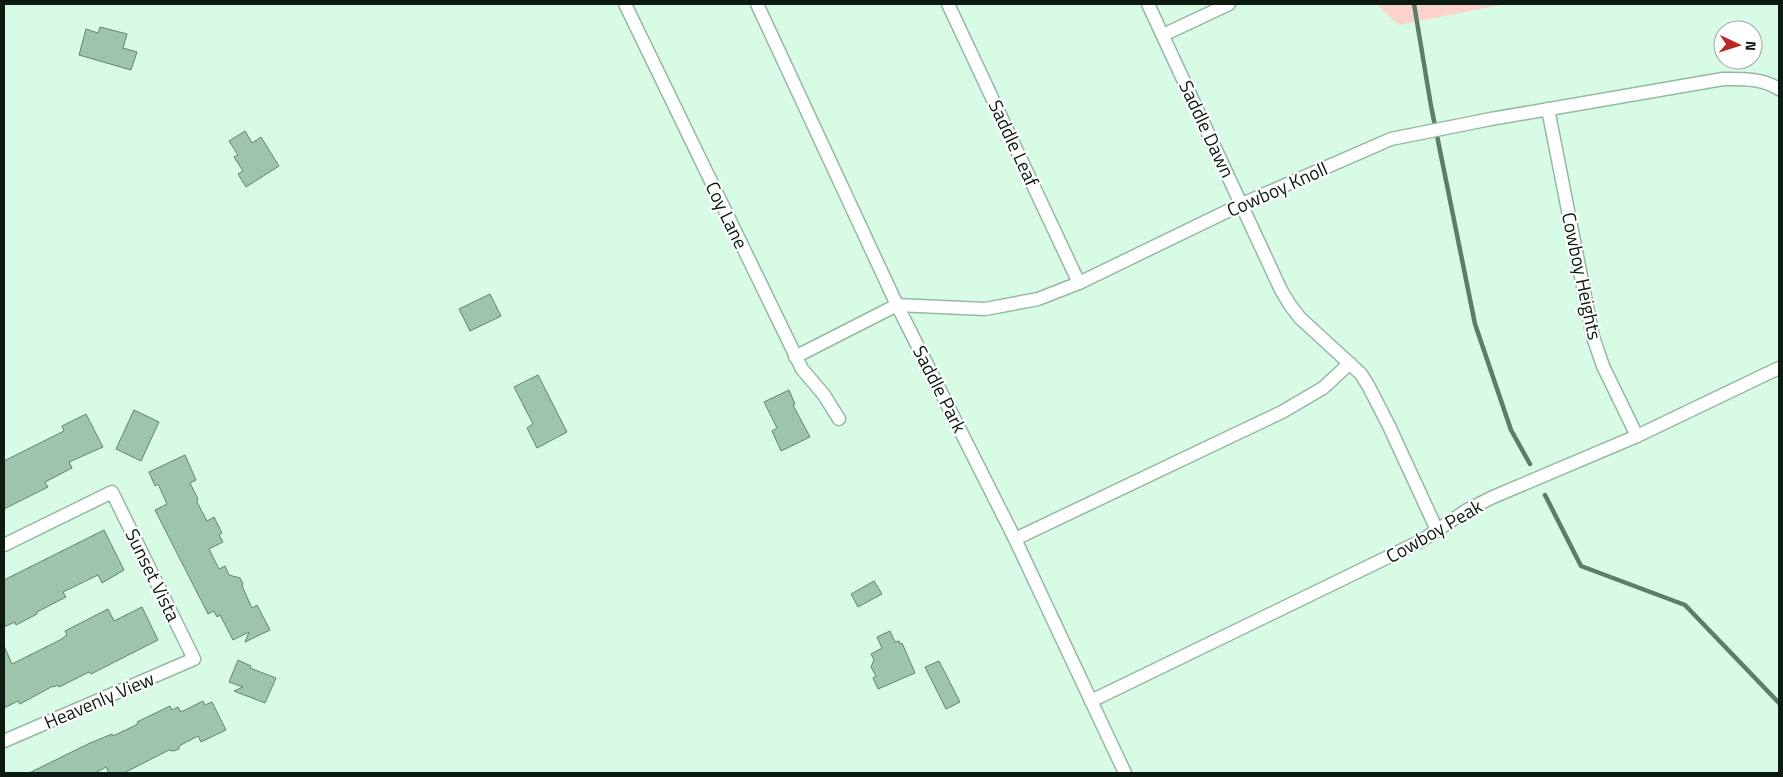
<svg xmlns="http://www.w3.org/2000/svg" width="1783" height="777" font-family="'Titillium Web',sans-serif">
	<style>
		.green { fill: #fbd3cd }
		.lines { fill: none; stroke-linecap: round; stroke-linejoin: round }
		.stream { stroke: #5d7d6a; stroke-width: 4.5 }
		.building { fill: #9cc5ac; stroke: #638470 }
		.minor-casing { stroke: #96b8a2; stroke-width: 15 }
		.minor { stroke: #fff; stroke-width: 12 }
		.labels { text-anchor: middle; stroke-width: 4.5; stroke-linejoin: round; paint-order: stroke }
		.street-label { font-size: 19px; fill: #0c1a12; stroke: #fff }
	</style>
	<rect width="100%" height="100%" fill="#d7fbe4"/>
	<path class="green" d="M 1376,4 L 1505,4 L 1399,25 Z"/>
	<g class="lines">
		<g class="stream">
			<path d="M 1414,4 L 1431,106 L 1475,324 L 1511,430 L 1530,464"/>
			<path d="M 1545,495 L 1581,566 L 1685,605 L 1779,703"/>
		</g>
	</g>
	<g class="building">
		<path d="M 100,27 L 127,34 L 123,48 L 137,52 L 131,70 L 79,55 L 86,29 L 98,33 Z"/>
		<path d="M 245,131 L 252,143 L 261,137 L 279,166 L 246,187 L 238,174 L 243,171 L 234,157 L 238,155 L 229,141 Z"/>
		<path d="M 490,294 L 501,316 L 470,331 L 459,309 Z"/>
		<path d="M 538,375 L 567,432 L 537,448 L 527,428 L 533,424 L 514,387 Z"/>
		<path d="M 789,390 L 795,404 L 793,405 L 810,437 L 781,451 L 772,431 L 777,428 L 764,402 Z"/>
		<path d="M 134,410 L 159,422 L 141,461 L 116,449 Z"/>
		<path d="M 86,414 L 103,447 L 69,462 L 72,468 L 45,482 L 48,487 L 4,509 L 4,461 L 64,431 L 62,426 Z"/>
		<path d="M 185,455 L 196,480 L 190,483 L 198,499 L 197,502 L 207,521 L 214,517 L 222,533 L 219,535 L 223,542 L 209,549 L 219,569 L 225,566 L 229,575 L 240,578 L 243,584 L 242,586 L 252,608 L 257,605 L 270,630 L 245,642 L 249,632 L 233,640 L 220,615 L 217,617 L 214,611 L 208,614 L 155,510 L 167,504 L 158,484 L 155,486 L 149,472 Z"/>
		<path d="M 104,530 L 124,570 L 102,583 L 98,575 L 63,592 L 66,597 L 37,612 L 37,614 L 16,625 L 15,622 L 4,627 L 4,580 Z"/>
		<path d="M 874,581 L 882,594 L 858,607 L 851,594 Z"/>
		<path d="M 142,607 L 158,640 L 91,674 L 89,672 L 59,687 L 58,685 L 54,687 L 53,686 L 20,704 L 18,701 L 4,708 L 4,646 L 12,664 L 60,640 L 67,635 L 65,631 L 108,609 L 114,621 Z"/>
		<path d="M 890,631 L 895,642 L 899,641 L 900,644 L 902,643 L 915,673 L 878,689 L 873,678 L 876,676 L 871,667 L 874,660 L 871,654 L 882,648 L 877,637 Z"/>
		<path d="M 238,660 L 251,666 L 250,668 L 276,678 L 265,703 L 234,691 L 243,687 L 229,682 Z"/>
		<path d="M 939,661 L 960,702 L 946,709 L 925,667 Z"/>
		<path d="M 203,701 L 205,705 L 212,702 L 226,730 L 201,742 L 198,736 L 179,746 L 179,749 L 173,751 L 169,750 L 124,773 L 109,773 L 106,767 L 95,773 L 29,773 L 88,744 L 112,734 L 113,736 L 138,724 L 137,722 L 170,706 L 172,710 L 178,707 L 181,712 Z"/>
	</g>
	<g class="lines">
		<g class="minor-casing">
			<g id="minor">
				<path d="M 625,4 L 802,369 L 824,395 L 839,419"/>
				<path d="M 757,4 L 897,305 L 1015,539 L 1125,773"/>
				<path d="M 948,4 L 1079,283"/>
				<path d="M 1148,4 L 1281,290 L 1290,305 L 1300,318 L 1361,374 L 1369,387 L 1389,426 L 1437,530"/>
				<path d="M 1163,35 L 1229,4"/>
				<path d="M 1548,109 L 1593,337 L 1603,366 L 1637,436"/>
				<path d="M 795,357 L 897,305 L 985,309 L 1038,299 L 1079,283 L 1242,204 L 1391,139 L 1491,119 L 1723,79 C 1743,79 1761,78 1779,89"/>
				<path d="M 1015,539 L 1282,412 L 1323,388 L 1350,363"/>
				<path d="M 4,545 L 112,492 L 194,659 L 4,741"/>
				<path d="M 1091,701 L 1421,541 L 1467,510 L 1493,497 L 1637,436 L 1779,368"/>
			</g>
		</g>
		<use href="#minor" class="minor"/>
	</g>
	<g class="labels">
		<g class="street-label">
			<text transform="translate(1207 129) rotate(65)" y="7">Saddle Dawn</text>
			<text transform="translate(1014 143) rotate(65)" y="7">Saddle Leaf</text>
			<text transform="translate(1277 189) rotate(-24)" y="7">Cowboy Knoll</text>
			<text transform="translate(727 215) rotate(64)" y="7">Coy Lane</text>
			<text transform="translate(1582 276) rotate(78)" y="7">Cowboy Heights</text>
			<text transform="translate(940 389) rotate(63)" y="7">Saddle Park</text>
			<text transform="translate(1434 531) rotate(-30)" y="7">Cowboy Peak</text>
			<text transform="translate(153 575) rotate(64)" y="7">Sunset Vista</text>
			<text transform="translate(99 700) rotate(-23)" y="7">Heavenly View</text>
		</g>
	</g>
	<rect width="1783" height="777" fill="none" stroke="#0c1a12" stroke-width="10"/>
	<g transform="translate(1738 45) rotate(94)"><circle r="24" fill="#ffffff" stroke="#9ea3a0"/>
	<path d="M0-4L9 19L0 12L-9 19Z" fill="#b92a27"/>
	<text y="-8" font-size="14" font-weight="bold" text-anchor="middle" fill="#0c1a12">N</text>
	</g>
</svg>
